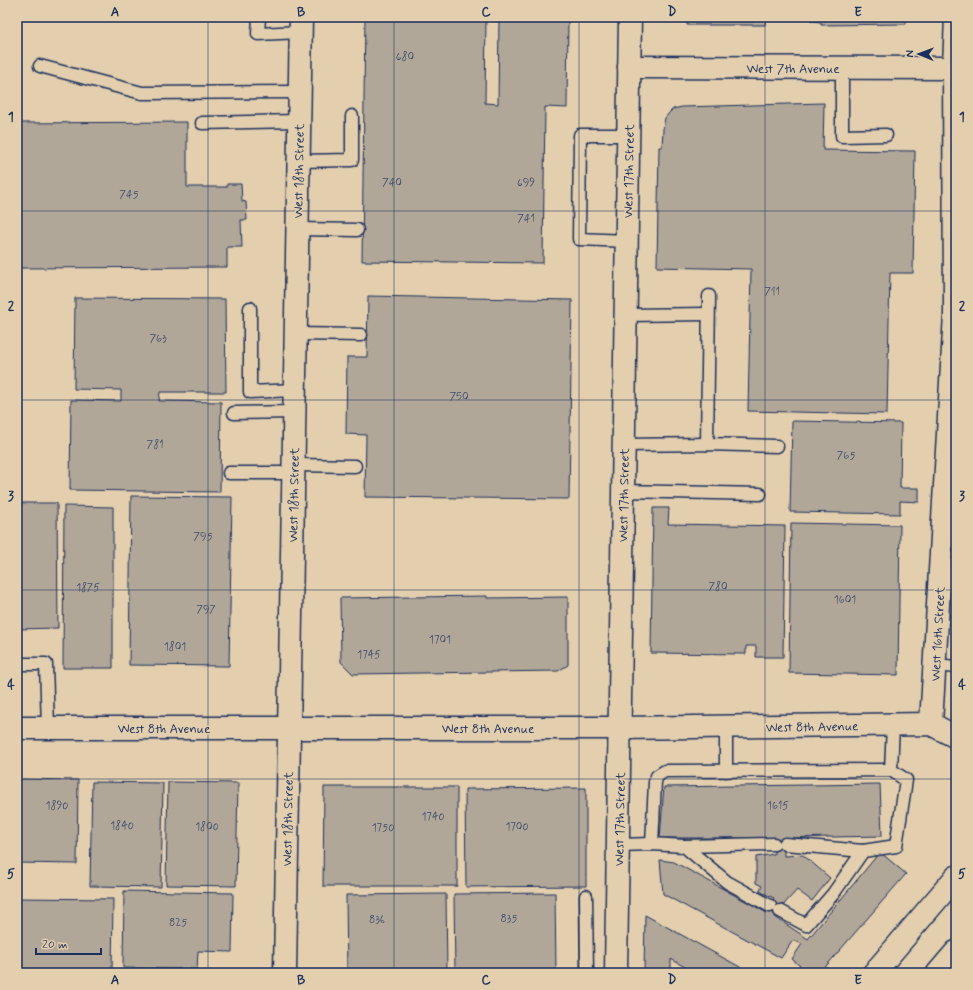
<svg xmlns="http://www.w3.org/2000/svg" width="973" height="990" font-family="Mynerve,sans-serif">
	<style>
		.building { fill: #b1a799; stroke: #1b2f5e }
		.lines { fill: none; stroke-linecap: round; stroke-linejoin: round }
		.service-casing { stroke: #1b2f5e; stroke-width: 15 }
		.minor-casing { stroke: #1b2f5e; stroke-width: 25 }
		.tertiary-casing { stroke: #1b2f5e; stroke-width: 25 }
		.trunk-casing { stroke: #1b2f5e; stroke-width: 25 }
		.service { stroke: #e3cfad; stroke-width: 12 }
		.minor { stroke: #e3cfad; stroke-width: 22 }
		.tertiary { stroke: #e3cfad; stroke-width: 22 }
		.trunk { stroke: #e3cfad; stroke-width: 22 }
		.grid { fill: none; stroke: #1b2f5e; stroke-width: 1; stroke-opacity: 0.55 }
		.labels { text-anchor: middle; stroke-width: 3; stroke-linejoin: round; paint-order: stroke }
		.number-label { font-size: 11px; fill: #404d6d }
		.street-label { font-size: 13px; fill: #1b2f5e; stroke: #e3cfad }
		.neatline { fill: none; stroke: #1b2f5e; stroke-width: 1.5 }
		.grid-label { font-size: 13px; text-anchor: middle; font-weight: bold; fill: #1b2f5e }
	</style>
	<rect width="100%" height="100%" fill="#e3cfad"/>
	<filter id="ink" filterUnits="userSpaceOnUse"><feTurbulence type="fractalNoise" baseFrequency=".025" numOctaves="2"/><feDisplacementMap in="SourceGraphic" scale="8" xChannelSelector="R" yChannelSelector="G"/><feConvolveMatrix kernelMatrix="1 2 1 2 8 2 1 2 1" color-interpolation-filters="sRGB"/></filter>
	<g filter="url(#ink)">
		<g class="building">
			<path d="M 365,17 L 486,17 L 485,103 L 498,104 L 499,17 L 568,17 L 567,108 L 545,107 L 543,263 L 362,261 Z"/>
			<path d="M 687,17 L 766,17 L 765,25 L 687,25 Z"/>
			<path d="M 811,17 L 906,17 L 906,24 L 821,25 L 821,22 L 811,21 Z"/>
			<path d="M 824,103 L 823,150 L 915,151 L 913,273 L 890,273 L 887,414 L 748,411 L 751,269 L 657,267 L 659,147 L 662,147 L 663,129 L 665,118 L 669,113 L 673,109 L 682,107 Z"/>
			<path d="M 187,122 L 187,187 L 227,187 L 227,184 L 241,184 L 242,201 L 246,202 L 247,220 L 241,220 L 242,247 L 227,247 L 227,267 L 17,268 L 17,123 Z"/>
			<path d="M 368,296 L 572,300 L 569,499 L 365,497 L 366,435 L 346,434 L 347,357 L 367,357 Z"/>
			<path d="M 75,298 L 225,299 L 226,392 L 160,392 L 159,401 L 221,402 L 220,492 L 70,490 L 71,400 L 121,401 L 121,390 L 74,389 Z"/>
			<path d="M 792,421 L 901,423 L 900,488 L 919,488 L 919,502 L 900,501 L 900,514 L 790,512 Z"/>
			<path d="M 131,496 L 232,497 L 229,666 L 129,665 Z"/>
			<path d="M 17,503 L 57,503 L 58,628 L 17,629 Z"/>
			<path d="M 64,506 L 113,507 L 113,668 L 63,668 Z"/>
			<path d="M 653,508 L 669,508 L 668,524 L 785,526 L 783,657 L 756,657 L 756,646 L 746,646 L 746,654 L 651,653 Z"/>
			<path d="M 791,523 L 900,525 L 898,675 L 789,673 Z"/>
			<path d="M 487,596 L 487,598 L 568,597 L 568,665 L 558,671 L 353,674 L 341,662 L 340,598 Z"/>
			<path d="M 17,779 L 78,780 L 77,864 L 17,863 Z"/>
			<path d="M 92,782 L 163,783 L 161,887 L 90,886 Z"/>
			<path d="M 168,782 L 238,783 L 236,886 L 166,885 Z"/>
			<path d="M 880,784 L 882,836 L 784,838 L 784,856 L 803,855 L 830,878 L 812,901 L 797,890 L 786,902 L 775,917 L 808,939 L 880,852 L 906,874 L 820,973 L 808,973 L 792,959 L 802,944 L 793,940 L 781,958 L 663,894 L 660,860 L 674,862 L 767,913 L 774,898 L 759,891 L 762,886 L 756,883 L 756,857 L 774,854 L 773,838 L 660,838 L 664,787 Z"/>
			<path d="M 324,787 L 457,787 L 457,886 L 323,886 Z"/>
			<path d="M 586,788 L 586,886 L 466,887 L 465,789 Z"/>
			<path d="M 124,891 L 233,893 L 232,952 L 198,951 L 197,969 L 123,968 Z"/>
			<path d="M 555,893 L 556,973 L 455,973 L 454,894 Z"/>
			<path d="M 446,894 L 447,973 L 347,973 L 346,895 Z"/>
			<path d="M 17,898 L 113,899 L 112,973 L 17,973 Z"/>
			<path d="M 645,915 L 751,973 L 695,973 L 671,959 L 671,973 L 644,973 Z"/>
		</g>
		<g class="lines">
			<g class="service-casing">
				<g id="service">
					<path d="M 259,17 L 258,34 L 301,32"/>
					<path d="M 40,66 L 142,93 L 299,92"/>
					<path d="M 842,68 L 842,136 L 886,135"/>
					<path d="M 202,123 L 299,121"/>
					<path d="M 299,161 L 352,160 L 352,116"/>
					<path d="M 297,229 L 357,230"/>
					<path d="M 627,241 L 579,239 L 580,135 L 629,135"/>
					<path d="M 250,308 L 250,392 L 295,390"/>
					<path d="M 626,315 L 708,314"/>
					<path d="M 296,334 L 361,335"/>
					<path d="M 234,413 L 294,412"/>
					<path d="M 707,444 L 709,296"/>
					<path d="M 624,445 L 707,444 L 777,446"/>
					<path d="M 293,465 L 355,466"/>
					<path d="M 229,473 L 293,473"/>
					<path d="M 623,491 L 760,494"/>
					<path d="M 940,574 L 956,574"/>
					<path d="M 17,664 L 46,664 L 48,728"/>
					<path d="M 935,665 L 956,667"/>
					<path d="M 891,770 L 893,725"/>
					<path d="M 726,771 L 726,727"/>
					<path d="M 652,844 L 655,782 L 657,776 L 665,771 L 891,770 L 906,780 L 896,846 L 863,851 L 785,844"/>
					<path d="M 618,845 L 652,844 L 684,846 L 774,844"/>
					<path d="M 684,846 L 727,882 L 770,906"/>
					<path d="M 586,896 L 587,973"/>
					<path d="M 780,911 L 806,925 L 833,894 L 863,851"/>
				</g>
			</g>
			<g class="minor-casing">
				<g id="minor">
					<path d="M 629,67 L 956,68"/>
					<path d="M 285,973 L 301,17"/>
					<path d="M 616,973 L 630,17"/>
				</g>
			</g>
			<g class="tertiary-casing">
				<g id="tertiary">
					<path d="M 931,724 L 955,314 L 954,68 L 956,17"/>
					<path d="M 17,728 L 620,728 L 931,724 L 956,737"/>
				</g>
			</g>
			<g class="trunk-casing">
				<g id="trunk">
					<path d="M 874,973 L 956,877"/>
					<path d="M 938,973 L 956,952"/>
				</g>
			</g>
			<use href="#service" class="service"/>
			<use href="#minor" class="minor"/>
			<use href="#tertiary" class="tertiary"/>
			<use href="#trunk" class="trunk"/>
		</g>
	</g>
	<path class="grid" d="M 208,17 L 208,973M 394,17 L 394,973M 579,17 L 579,973M 765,17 L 765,973M 17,211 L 956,211M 17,400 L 956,400M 17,590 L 956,590M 17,779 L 956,779"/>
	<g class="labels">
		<g class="number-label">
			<text x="405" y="60">680</text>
			<text x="392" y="186">740</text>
			<text x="526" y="186">699</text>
			<text x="129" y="198">745</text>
			<text x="526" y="222">741</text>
			<text x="772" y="295">711</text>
			<text x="158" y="342">763</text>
			<text x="459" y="400">750</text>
			<text x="155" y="448">781</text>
			<text x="846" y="459">765</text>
			<text x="203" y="540">795</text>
			<text x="718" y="590">780</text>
			<text x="88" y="591">1875</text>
			<text x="845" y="603">1601</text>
			<text x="206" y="613">797</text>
			<text x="440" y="643">1701</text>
			<text x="175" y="650">1801</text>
			<text x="369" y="658">1745</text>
			<text x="57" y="809">1890</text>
			<text x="778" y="809">1615</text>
			<text x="433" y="820">1740</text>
			<text x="122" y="829">1840</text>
			<text x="207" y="830">1800</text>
			<text x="517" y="830">1700</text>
			<text x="383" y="831">1750</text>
			<text x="509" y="922">835</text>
			<text x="377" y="923">836</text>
			<text x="178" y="926">825</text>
		</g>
		<g class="street-label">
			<text x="793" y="73">West 7th Avenue</text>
			<text transform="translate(298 171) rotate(-89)" y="5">West 18th Street</text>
			<text transform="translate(628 171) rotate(-89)" y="5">West 17th Street</text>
			<text transform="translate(293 495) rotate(-89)" y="5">West 18th Street</text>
			<text transform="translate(623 495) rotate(-89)" y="5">West 17th Street</text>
			<text transform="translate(937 634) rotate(-87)" y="5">West 16th Street</text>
			<text transform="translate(812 726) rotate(-1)" y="5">West 8th Avenue</text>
			<text x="164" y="733">West 8th Avenue</text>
			<text x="488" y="733">West 8th Avenue</text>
			<text transform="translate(287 819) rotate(-89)" y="5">West 18th Street</text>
			<text transform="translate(619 819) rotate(-89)" y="5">West 17th Street</text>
		</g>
	</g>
	<rect width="973" height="990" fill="none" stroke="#e3cfad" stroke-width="44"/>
	<g transform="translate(919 54) rotate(271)" stroke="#e3cfad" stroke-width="3" paint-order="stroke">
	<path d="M0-3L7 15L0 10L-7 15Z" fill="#1b2f5e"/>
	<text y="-6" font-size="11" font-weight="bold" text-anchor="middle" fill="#1b2f5e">N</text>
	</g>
	<path d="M36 948v6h65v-6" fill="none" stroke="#1b2f5e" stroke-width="2"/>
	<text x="42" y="948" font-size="12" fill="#1b2f5e" stroke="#e3cfad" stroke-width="3" paint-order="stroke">20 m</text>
	<rect x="22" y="22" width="929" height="946" class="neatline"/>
	<g class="grid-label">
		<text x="115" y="16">A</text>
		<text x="301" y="16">B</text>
		<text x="486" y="16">C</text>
		<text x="672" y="16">D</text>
		<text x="858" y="16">E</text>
		<text x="11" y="121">1</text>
		<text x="962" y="121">1</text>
		<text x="11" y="310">2</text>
		<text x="962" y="310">2</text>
		<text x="11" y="500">3</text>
		<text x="962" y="500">3</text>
		<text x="11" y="689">4</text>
		<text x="962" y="689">4</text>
		<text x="11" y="878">5</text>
		<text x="962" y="878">5</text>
		<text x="115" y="984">A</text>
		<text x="301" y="984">B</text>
		<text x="486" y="984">C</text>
		<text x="672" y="984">D</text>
		<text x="858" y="984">E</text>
	</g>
</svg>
